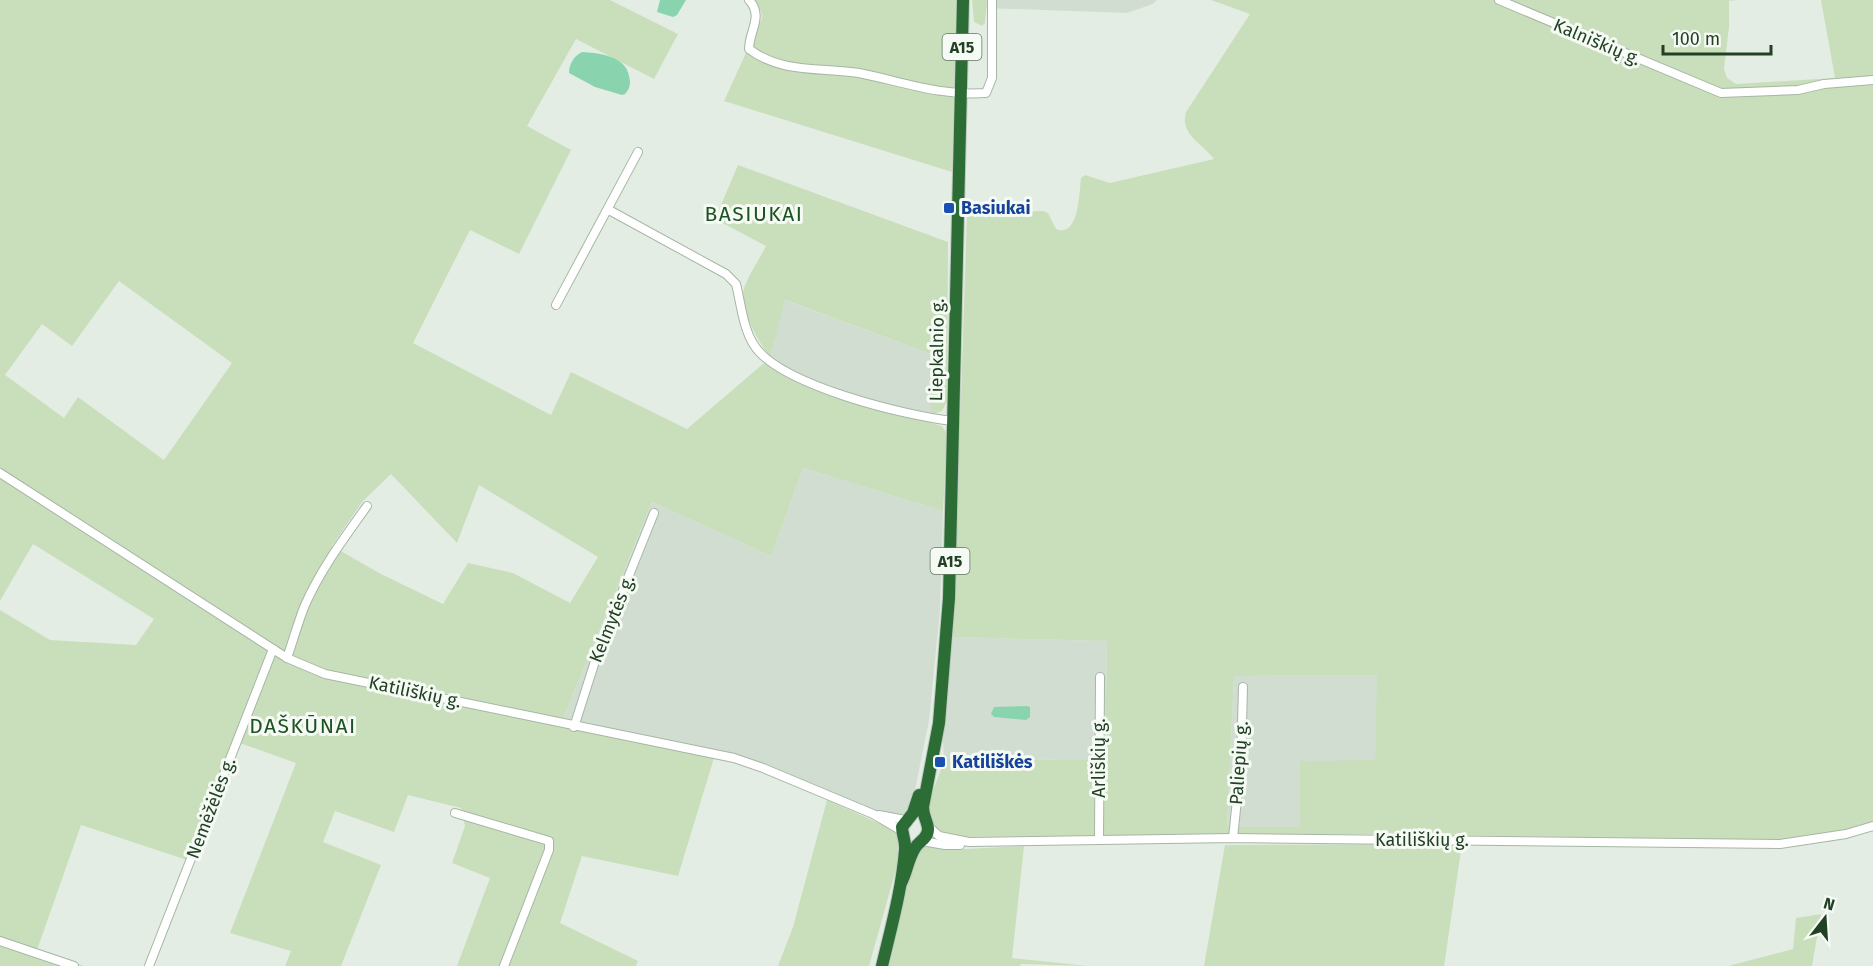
<svg xmlns="http://www.w3.org/2000/svg" width="1873" height="966" font-family="'Fira Sans',sans-serif">
	<style>
		.built { fill: #d2ddd1 }
		.green { fill: #c9dfbb; fill-rule: evenodd }
		.water { fill: #89d4af }
		.lines { fill: none; stroke-linecap: round; stroke-linejoin: round }
		.minor-casing { stroke: #a6b6a6; stroke-width: 10 }
		.highway-casing { stroke: #c1cac2; stroke-width: 14 }
		.minor { stroke: #fff; stroke-width: 8 }
		.highway { stroke: #2c6d36; stroke-width: 12 }
		.transit-dot { fill: #1a4fb4; stroke: #f5faf4; stroke-width: 2 }
		.labels { text-anchor: middle; stroke-width: 6; stroke-linejoin: round; paint-order: stroke }
		.shield { fill: #f5faf4; stroke: #617862; stroke-width: 1.5 }
		.shield-label { font-size: 16px; font-weight: bold; fill: #224024 }
		.street-label { font-size: 18px; fill: #224024; stroke: #f5faf4 }
		.transit-label { font-size: 18px; font-weight: bold; fill: #164399; stroke: #f5faf4; text-anchor: start }
		.quarter-label { font-size: 21px; letter-spacing: 1.5px; fill: #1d5323; stroke: #f5faf4 }
	</style>
	<rect width="100%" height="100%" fill="#e4ede3"/>
	<g class="built">
		<path d="M 987,0 L 1157,0 L 1153,4 L 1127,13 L 986,8 Z"/>
		<path d="M 784,300 L 931,354 L 931,415 L 823,391 L 764,363 L 770,357 Z"/>
		<path d="M 803,468 L 943,511 L 940,610 L 929,721 L 912,804 L 904,817 L 876,811 L 764,765 L 562,721 L 652,502 L 771,556 Z"/>
		<path d="M 953,637 L 1107,641 L 1105,760 L 944,759 L 942,727 Z"/>
		<path d="M 1378,675 L 1375,760 L 1300,828 L 1227,828 L 1234,676 Z"/>
	</g>
	<g class="green">
		<path d="M 0,0 L 610,0 L 678,34 L 654,79 L 576,39 L 527,126 L 571,150 L 519,254 L 470,230 L 413,343 L 551,415 L 571,372 L 687,429 L 764,363 L 823,391 L 893,413 L 942,426 L 947,434 L 943,511 L 803,468 L 771,556 L 652,502 L 562,721 L 326,670 L 295,659 L 0,469 ZM 119,281 L 232,363 L 164,460 L 78,397 L 64,418 L 5,375 L 42,324 L 72,346 ZM 391,474 L 457,543 L 479,485 L 598,557 L 570,603 L 513,573 L 468,563 L 443,604 L 381,574 L 332,546 L 362,502 Z"/>
		<path d="M 753,0 L 956,0 L 952,172 L 724,101 L 762,18 L 761,11 Z"/>
		<path d="M 972,0 L 987,0 L 985,23 L 982,26 L 974,22 Z"/>
		<path d="M 1211,0 L 1737,0 L 1729,1 L 1729,27 L 1724,69 L 1727,78 L 1736,84 L 1835,78 L 1821,0 L 1873,0 L 1873,822 L 1838,831 L 1778,840 L 1365,834 L 957,837 C 906,827 937,790 944,759 L 1105,760 L 1107,641 L 953,637 L 967,216 L 983,210 L 994,213 L 1043,211 L 1048,213 L 1056,229 C 1079,238 1079,194 1081,178 L 1085,175 L 1110,183 L 1214,159 C 1201,142 1180,135 1186,112 L 1250,14 ZM 1377,675 L 1375,760 L 1300,761 L 1300,827 L 1227,827 L 1234,676 Z"/>
		<path d="M 738,165 L 948,242 L 947,401 L 942,411 L 931,415 L 931,354 L 785,300 L 770,357 C 759,343 738,307 744,288 C 749,274 759,260 766,246 L 715,219 Z"/>
		<path d="M 0,478 L 287,663 L 315,675 L 714,758 L 678,876 L 582,856 L 560,923 L 638,961 L 636,966 L 457,966 L 490,878 L 452,863 L 465,826 L 461,808 L 408,795 L 394,832 L 335,811 L 323,842 L 381,865 L 341,966 L 285,966 L 291,951 L 230,933 L 296,763 L 234,741 L 187,860 L 81,825 L 37,950 L 84,966 L 0,966 L 0,610 L 50,640 L 136,645 L 154,619 L 33,544 L 0,601 Z"/>
		<path d="M 827,800 L 896,831 L 902,848 L 869,966 L 778,966 L 793,927 Z"/>
		<path d="M 1462,844 L 1444,966 L 1204,966 L 1225,845 Z"/>
		<path d="M 922,846 L 931,846 L 947,850 L 1024,846 L 1012,958 L 1088,966 L 1021,964 L 1020,966 L 889,966 C 895,941 908,863 922,846 Z"/>
		<path d="M 1821,914 L 1812,966 L 1728,966 L 1793,949 L 1796,918 Z"/>
	</g>
	<g class="water">
		<path d="M 660,0 L 686,0 L 677,15 L 673,17 L 657,12 Z"/>
		<path d="M 582,52 C 599,53 626,56 629,76 C 631,83 630,89 625,94 L 622,95 L 595,87 L 569,73 C 569,64 574,56 582,52 Z"/>
		<path d="M 1027,706 L 1030,707 L 1030,717 L 1026,720 L 994,717 L 991,714 L 994,707 Z"/>
	</g>
	<g class="lines">
		<g class="minor-casing">
			<g id="minor">
				<path d="M 749,0 C 764,16 749,31 749,49 C 782,74 821,67 859,73 C 904,82 939,96 986,93 L 992,78 L 992,0"/>
				<path d="M 1499,0 L 1721,93 L 1798,90 L 1824,84 L 1873,80"/>
				<path d="M 609,210 L 726,274 L 736,284 C 741,304 743,328 754,345 C 779,385 906,416 953,421"/>
				<path d="M 556,305 L 638,152"/>
				<path d="M 0,473 L 287,658 L 325,674 L 734,758 L 763,768 L 873,814 L 902,831"/>
				<path d="M 287,658 C 293,641 298,622 305,605 C 321,569 344,538 367,506"/>
				<path d="M 574,727 L 597,655 L 654,513"/>
				<path d="M 455,813 L 549,841 L 549,850 L 504,966"/>
				<path d="M 879,815 L 905,820"/>
				<path d="M 928,826 L 939,836 L 969,842 L 1233,838 L 1780,844 L 1846,834 L 1873,826"/>
				<path d="M 1233,838 L 1241,761 L 1243,687"/>
				<path d="M 1099,840 L 1100,677"/>
				<path d="M 922,841 L 945,845 L 960,845"/>
				<path d="M 0,941 L 74,966"/>
				<path d="M 149,966 L 273,649"/>
			</g>
		</g>
		<g class="highway-casing">
			<g id="highway">
				<path d="M 901,883 C 907,872 908,859 915,848 C 919,841 928,839 928,829 C 928,822 923,817 923,807 L 939,723 L 949,598 L 963,0"/>
				<path d="M 882,966 C 891,928 902,889 905,850 C 906,841 902,835 902,827 L 913,813 L 919,795"/>
			</g>
		</g>
		<use href="#minor" class="minor"/>
		<use href="#highway" class="highway"/>
	</g>
	<g class="transit-dot">
		<rect x="943" y="202" width="12" height="12" rx="3"/>
		<rect x="934" y="756" width="12" height="12" rx="3"/>
	</g>
	<g class="labels">
		<g class="shield">
			<rect x="942.5" y="34" width="39" height="26" rx="4.5"/>
			<rect x="930.5" y="548" width="39" height="26" rx="4.5"/>
		</g>
		<g class="shield-label">
			<text x="962" y="53">A15</text>
			<text x="950" y="567">A15</text>
		</g>
		<g class="street-label">
			<text transform="translate(1597 42) rotate(23)" y="6">Kalniškių g.</text>
			<text transform="translate(937 350) rotate(-89)" y="6">Liepkalnio g.</text>
			<text transform="translate(612 619) rotate(-68)" y="6">Kelmytės g.</text>
			<text transform="translate(415 692) rotate(12)" y="6">Katiliškių g.</text>
			<text transform="translate(1099 758) rotate(-90)" y="6">Arliškių g.</text>
			<text transform="translate(1239 763) rotate(-86)" y="6">Paliepių g.</text>
			<text transform="translate(211 808) rotate(-69)" y="6">Nemėžėlės g.</text>
			<text x="1422" y="846">Katiliškių g.</text>
		</g>
		<g class="transit-label">
			<text x="961" y="214">Basiukai</text>
			<text x="952" y="768">Katiliškės</text>
		</g>
		<g class="quarter-label">
			<text x="754" y="221">BASIUKAI</text>
			<text x="303" y="733">DAŠKŪNAI</text>
		</g>
	</g>
	<g transform="translate(1825 918) rotate(17)" stroke="#f5faf4" stroke-width="4.5" paint-order="stroke">
	<path d="M0-4.5L10 22L0 15L-10 22Z" fill="#224024"/>
	<text y="-9" font-size="16" font-weight="bold" text-anchor="middle" fill="#224024">N</text>
	</g>
	<path d="M1663 45v9h108v-9" fill="none" stroke="#224024" stroke-width="3"/>
	<text x="1672" y="45" font-size="18" fill="#224024" stroke="#f5faf4" stroke-width="4.5" paint-order="stroke">100 m</text>
</svg>
